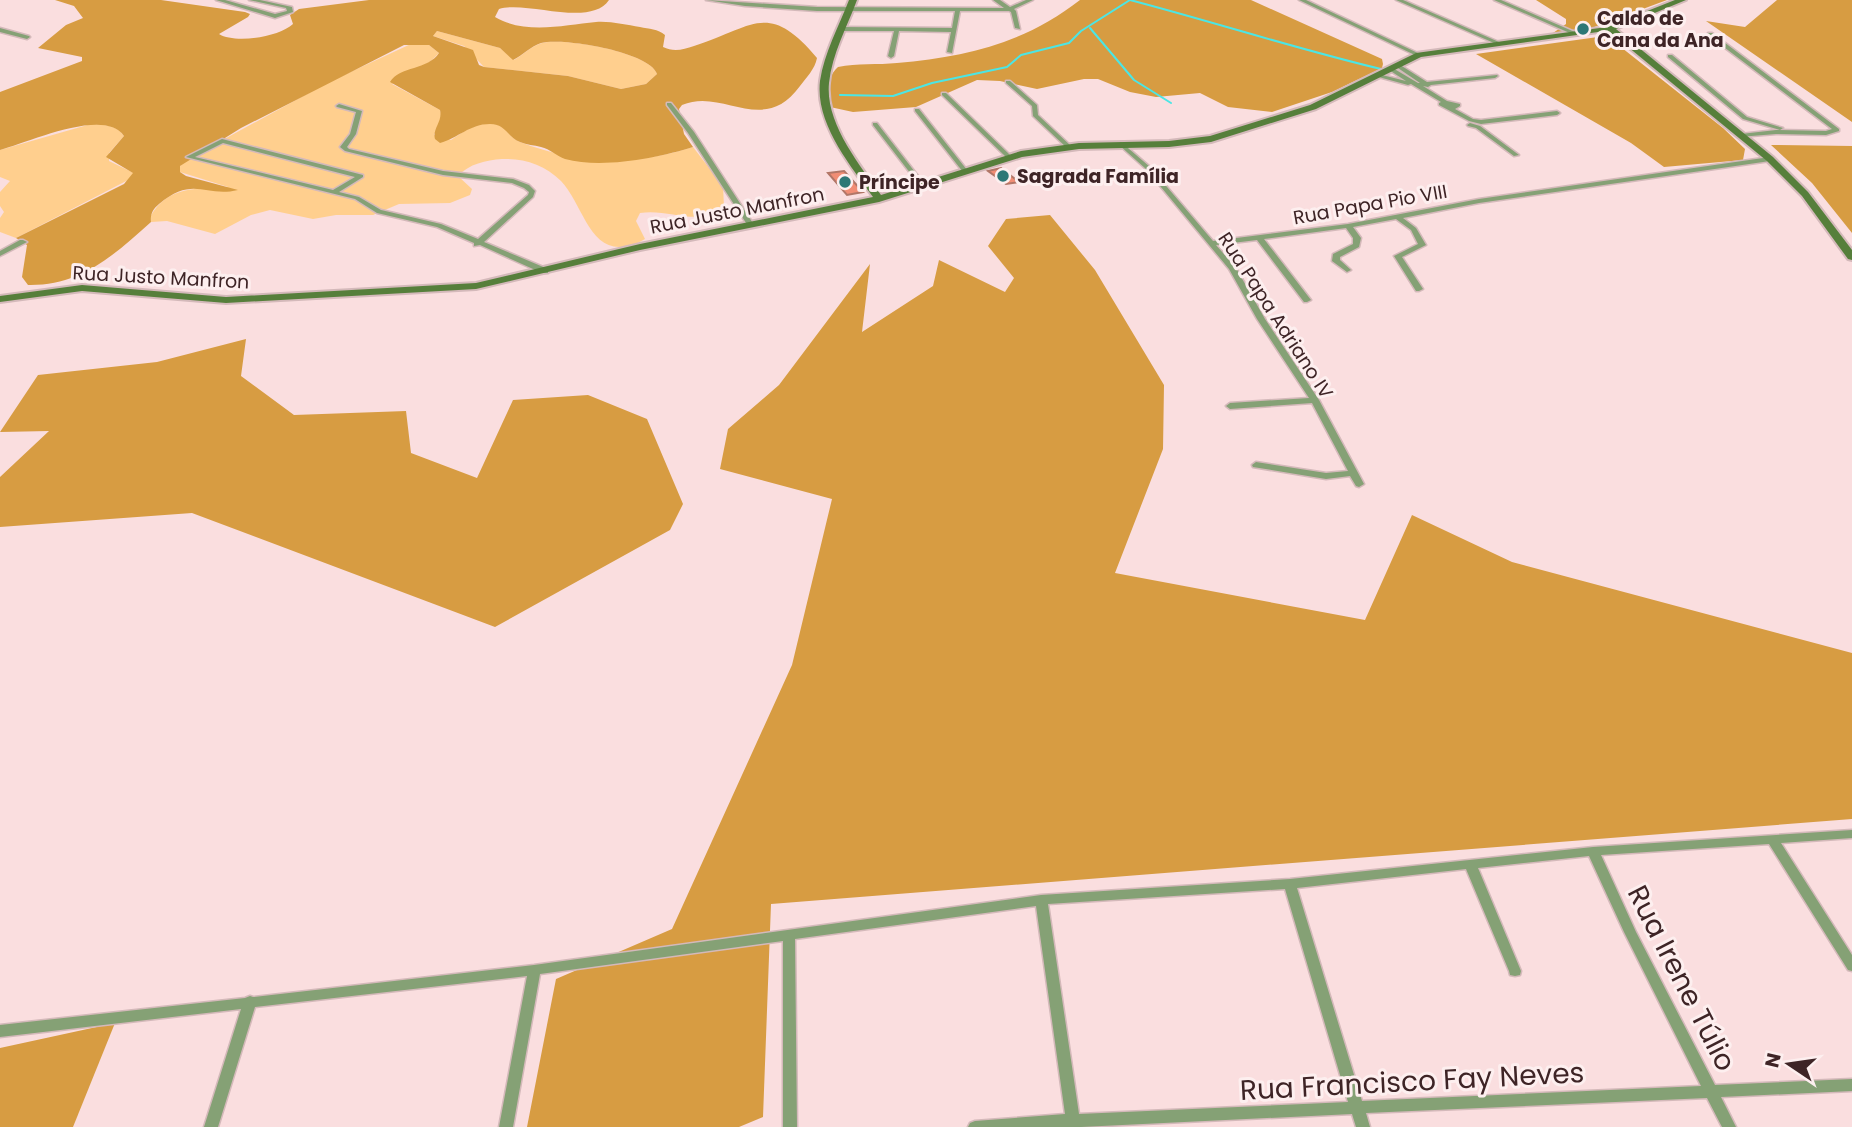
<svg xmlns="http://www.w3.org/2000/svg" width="1852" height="1127" font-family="Poppins,sans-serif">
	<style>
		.green { fill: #ffcf8e }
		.forest { fill: #d79c42; fill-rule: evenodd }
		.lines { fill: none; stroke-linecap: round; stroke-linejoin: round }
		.stream { stroke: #4be6e5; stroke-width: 2 }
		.building { fill: #f18d75; stroke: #b17667; stroke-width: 2 }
		.street-casing { stroke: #d4b9ba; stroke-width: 3 }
		.secondary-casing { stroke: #d4b9ba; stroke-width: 4 }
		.street { fill: #85a175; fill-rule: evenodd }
		.secondary { fill: #567f3b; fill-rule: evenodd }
		.poi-dot { fill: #2d7776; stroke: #fdefef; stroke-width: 2.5 }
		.labels { text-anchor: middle; stroke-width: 6; stroke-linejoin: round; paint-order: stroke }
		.far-poi-label { font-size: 19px; font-weight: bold; fill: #3e2426; stroke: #fdefef; text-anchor: start }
		.far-street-label { font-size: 19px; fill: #3e2426; stroke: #fdefef }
		.near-street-label { font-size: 28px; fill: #3e2426; stroke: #fdefef }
	</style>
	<rect width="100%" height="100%" fill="#fadedf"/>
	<g class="green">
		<path d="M 437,31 L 500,48 L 514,60 C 523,55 531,46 542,43 C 562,37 651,52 657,74 L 646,84 L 621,89 L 568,76 L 484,67 L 464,46 L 433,36 Z"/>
		<path d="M 413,43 L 429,45 L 439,53 L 431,61 L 392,84 L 440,110 L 442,116 L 434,135 L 451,140 C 464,131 478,121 495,124 C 508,127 509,138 520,142 C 577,164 634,166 693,147 L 723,186 L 724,207 C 699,228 669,208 640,213 L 636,221 L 645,239 C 591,269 586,207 561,181 C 545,165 524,158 502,159 C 486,160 469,164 458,176 L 472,189 L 470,195 L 450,203 L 399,204 L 373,215 L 336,215 L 313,219 L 270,210 L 251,215 L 215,234 L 167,221 L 151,222 L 150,217 C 168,185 197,189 228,187 L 180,172 L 180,166 L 186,160 L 329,82 Z"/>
		<path d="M 91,124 C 103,125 116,124 124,136 L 109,153 L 109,161 L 134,173 L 132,178 L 16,238 L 0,232 L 0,218 L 4,212 L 0,206 L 0,192 L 10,181 L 0,177 L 0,150 Z"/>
	</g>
	<g class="forest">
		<path d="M 55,0 L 161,0 L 245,12 L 250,14 L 248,17 L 219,34 C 235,44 279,37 293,24 L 290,15 L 299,9 L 369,0 L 609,0 C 590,28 527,0 499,9 L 495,17 C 526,35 564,25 596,22 C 611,21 626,25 640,27 C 649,29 658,29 665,35 L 663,47 C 673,52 683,50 694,46 C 754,27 768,0 817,58 C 815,69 806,78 800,86 C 763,137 723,87 682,105 L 679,109 L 684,134 L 693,147 C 658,158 602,169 565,159 C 557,156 550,149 541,147 C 534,145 527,145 520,142 C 507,137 506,124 490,124 C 470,124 458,138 440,143 L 435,139 C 432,129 443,121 440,110 L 390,82 C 400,66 428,70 439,53 L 429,45 L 404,45 L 241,128 L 180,166 L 180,172 L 186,176 L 238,190 C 205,198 194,175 159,204 C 153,209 150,214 151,222 C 114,255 81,286 28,285 L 22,277 L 27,245 L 16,238 L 124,184 L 133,173 L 106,157 L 124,136 C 104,107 28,143 0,150 L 0,92 L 82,61 L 82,57 L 38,48 L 66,25 L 83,18 L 74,6 ZM 437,31 L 500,48 L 513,60 C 523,55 531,46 541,43 C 562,37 651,52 657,74 L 646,84 L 621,89 L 568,76 L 484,67 L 479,65 L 473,50 L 433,36 Z"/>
		<path d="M 1080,0 L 1251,0 L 1382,59 L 1383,64 L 1382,68 L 1332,92 L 1272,112 L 1228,107 L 1200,93 L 1156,97 L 1130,92 L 1098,79 L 1084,79 L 1037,89 L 1000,81 L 977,80 L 916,107 L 853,112 L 830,107 C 826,95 827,76 838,67 C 857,63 878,65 897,63 C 966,57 1025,43 1080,0 Z"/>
		<path d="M 1536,0 L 1667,0 L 1589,29 L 1553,33 L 1566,24 L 1566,19 Z"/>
		<path d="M 1777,0 L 1852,0 L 1852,122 L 1706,21 L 1745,27 Z"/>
		<path d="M 1598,37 L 1617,44 L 1723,128 L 1745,149 L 1743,160 L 1664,167 L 1631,143 L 1476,54 Z"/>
		<path d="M 1771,145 L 1852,146 L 1852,233 L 1812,183 Z"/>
		<path d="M 1050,215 L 1095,270 L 1164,385 L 1163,449 L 1115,573 L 1365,620 L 1412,515 L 1512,562 L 1852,653 L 1852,819 L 771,904 L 763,1117 L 739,1127 L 527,1127 L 556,979 L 672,929 L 792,665 L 832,499 L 720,469 L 728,429 L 779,385 L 870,264 L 862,332 L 933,286 L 939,260 L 1005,292 L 1014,278 L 988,246 L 1006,219 Z"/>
		<path d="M 246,339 L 241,376 L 294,415 L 406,411 L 411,453 L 477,478 L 513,400 L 588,395 L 647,419 L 683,504 L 670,530 L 495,627 L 192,513 L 0,527 L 0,477 L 49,431 L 0,432 L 38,375 L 157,362 Z"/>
		<path d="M 115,1023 L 73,1127 L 0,1127 L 0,1048 Z"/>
	</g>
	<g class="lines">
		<g class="stream">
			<path d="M 1130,0 C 1214,22 1297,49 1381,69"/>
			<path d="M 1090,28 L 1134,80 L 1171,103"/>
			<path d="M 840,95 L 893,96 L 932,83 L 1007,67 L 1021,55 L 1069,43 L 1081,31 L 1130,0"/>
		</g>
	</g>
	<g class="building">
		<path d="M 1001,168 L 1019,182 L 1006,184 L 988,171 Z"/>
		<path d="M 844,171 L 863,192 L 847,195 L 828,173 Z"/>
	</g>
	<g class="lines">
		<g class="street-casing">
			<g id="street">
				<path d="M 216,0 L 225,0 L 275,14 L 287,11 L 286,8 L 249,0 L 260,0 L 292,7 L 293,12 L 275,18 Z"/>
				<path d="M 706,0 L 817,7 L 997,8 L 1004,8 L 993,0 L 1000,0 L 1010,7 L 1026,0 L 1033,0 L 1014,9 L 1016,11 L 1020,29 L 1015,28 L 1011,12 L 1009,11 L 960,11 L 952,53 L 947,52 L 951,32 L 899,31 L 894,56 L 891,58 L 888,56 L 894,31 L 842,31 L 839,29 L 842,27 L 952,28 L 955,11 L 817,11 L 745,6 Z"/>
				<path d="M 1299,0 L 1306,0 L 1422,55 L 1417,56 Z"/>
				<path d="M 1396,0 L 1403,0 L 1499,42 L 1494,43 Z"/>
				<path d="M 1494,0 L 1501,0 L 1577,33 L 1572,34 Z"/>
				<path d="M 0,28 L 29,36 L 30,37 L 27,39 L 0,32 Z"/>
				<path d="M 1708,33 L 1712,33 L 1839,129 L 1839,131 L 1826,135 L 1776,134 L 1739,137 L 1739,135 L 1741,134 L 1776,130 L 1826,131 L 1832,129 L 1708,35 Z"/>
				<path d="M 1668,55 L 1672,55 L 1747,117 L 1783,128 L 1780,130 L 1743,119 L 1668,57 Z"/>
				<path d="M 1397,63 L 1427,82 L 1497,75 L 1498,76 L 1495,78 L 1431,85 L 1428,87 L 1423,86 L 1447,101 L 1460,104 L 1460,106 L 1455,109 L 1473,119 L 1481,120 L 1557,111 L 1560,113 L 1557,115 L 1481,124 L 1469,121 L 1439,105 L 1439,103 L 1441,102 L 1411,84 L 1408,85 L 1375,76 L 1378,74 L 1406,81 L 1389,70 L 1389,68 L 1391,67 L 1418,83 L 1420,83 L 1395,66 L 1394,65 Z"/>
				<path d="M 1006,81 L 1010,81 L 1037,105 L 1038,115 L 1071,146 L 1071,148 L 1067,148 L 1033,116 L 1032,106 L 1006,83 Z"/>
				<path d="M 942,93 L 946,93 L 1010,155 L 1010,157 L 1006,157 L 942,95 Z"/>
				<path d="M 667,103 L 671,103 L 694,132 L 754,225 L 752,226 L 748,226 L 688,133 L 667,105 Z"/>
				<path d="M 339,104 L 362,111 L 356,134 L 347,147 L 349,149 L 443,171 L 513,179 L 529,185 L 535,191 L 533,197 L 484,242 L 548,269 L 548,273 L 542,273 L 480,245 L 474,246 L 474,243 L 437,227 L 377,213 L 355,199 L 186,157 L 222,139 L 363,175 L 363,177 L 339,192 L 359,197 L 381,210 L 441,224 L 478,239 L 528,195 L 529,192 L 524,188 L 512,183 L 443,175 L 345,151 L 340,147 L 350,134 L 356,112 L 337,107 L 336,106 ZM 223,143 L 355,177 L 333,190 L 195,157 Z"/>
				<path d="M 915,109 L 919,109 L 967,170 L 967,172 L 963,172 L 915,111 Z"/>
				<path d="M 873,123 L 877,123 L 925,185 L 925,187 L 921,187 L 873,125 Z"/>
				<path d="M 1470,123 L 1480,126 L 1519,155 L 1514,156 L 1476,128 L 1468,126 L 1467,125 Z"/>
				<path d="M 1121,142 L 1150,167 L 1213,241 L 1348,224 L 1479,199 L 1770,157 L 1773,159 L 1770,161 L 1479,203 L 1403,218 L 1416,228 L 1426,245 L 1402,257 L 1423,289 L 1419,291 L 1416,291 L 1394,256 L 1418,244 L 1411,230 L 1396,219 L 1353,227 L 1361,238 L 1359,247 L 1340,257 L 1340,260 L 1351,270 L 1347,272 L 1332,261 L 1333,254 L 1353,244 L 1353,238 L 1346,228 L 1264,239 L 1311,300 L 1307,302 L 1304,302 L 1257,240 L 1216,245 L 1236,268 L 1265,319 L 1319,400 L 1364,484 L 1359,487 L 1356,486 L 1350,476 L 1326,479 L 1253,467 L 1252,465 L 1256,462 L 1326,473 L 1348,471 L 1312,403 L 1230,409 L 1226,406 L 1230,403 L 1309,398 L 1257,319 L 1229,269 L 1146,169 L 1119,145 L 1118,144 Z"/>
				<path d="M 20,240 L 23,240 L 27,242 L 0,256 L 0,251 Z"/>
				<path d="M 1852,830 L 1852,838 L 1781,843 L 1852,955 L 1852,971 L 1848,970 L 1769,844 L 1601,855 L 1636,932 L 1715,1085 L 1852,1079 L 1852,1091 L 1721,1097 L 1736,1127 L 1722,1127 L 1707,1098 L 1366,1113 L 1370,1127 L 1356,1127 L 1352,1114 L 1081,1127 L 968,1127 L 970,1123 L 975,1121 L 1065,1114 L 1036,906 L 795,939 L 797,1127 L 783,1127 L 783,941 L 540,974 L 513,1127 L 499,1127 L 527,976 L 255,1007 L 218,1127 L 204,1127 L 241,1009 L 0,1037 L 0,1025 L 245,998 L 250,996 L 253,997 L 534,965 L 1041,895 L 1290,879 L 1593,847 ZM 1589,856 L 1624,932 L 1701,1086 L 1362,1101 L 1297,888 L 1466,869 L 1509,971 L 1510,975 L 1515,976 L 1520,975 L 1521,971 L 1478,868 ZM 1285,889 L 1348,1102 L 1079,1114 L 1048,904 Z"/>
			</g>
		</g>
		<g class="secondary-casing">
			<path id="secondary" d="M 849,0 L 857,0 C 847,27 832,54 829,83 C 825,123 859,164 881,195 L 1021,151 L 1079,143 L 1169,141 L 1210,136 L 1310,105 L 1416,53 L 1607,27 L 1675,0 L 1686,0 L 1616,29 L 1773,157 L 1808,192 L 1852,250 L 1852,260 L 1848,259 L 1802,196 L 1767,161 L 1611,33 L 1605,31 L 1421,57 L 1316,109 L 1211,142 L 1169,147 L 1079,149 L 1022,157 L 879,202 L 640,250 L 476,289 L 226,303 L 82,291 L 0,302 L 0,296 L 82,285 L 226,297 L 476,283 L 640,244 L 873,197 C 850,165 815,123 820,81 C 824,53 839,26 849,0 Z"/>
		</g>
		<use href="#street" class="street"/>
		<use href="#secondary" class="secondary"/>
	</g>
	<g class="poi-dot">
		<circle cx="1583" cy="29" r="7"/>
		<circle cx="1003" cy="176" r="7"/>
		<circle cx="845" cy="182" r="7"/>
	</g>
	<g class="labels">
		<g class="far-poi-label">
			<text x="1597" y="25">Caldo de<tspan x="1597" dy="22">Cana da Ana</tspan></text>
			<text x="1017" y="183">Sagrada Família</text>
			<text x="859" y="189">Príncipe</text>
		</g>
		<g class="far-street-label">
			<text transform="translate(1370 204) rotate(-10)" y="7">Rua Papa Pio VIII</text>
			<text transform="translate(737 210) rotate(-11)" y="7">Rua Justo Manfron</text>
			<text transform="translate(161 277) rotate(3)" y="7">Rua Justo Manfron</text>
			<text transform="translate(1276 315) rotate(57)" y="7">Rua Papa Adriano IV</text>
		</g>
		<g class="near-street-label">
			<text transform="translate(1682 978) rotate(63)" y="10">Rua Irene Túlio</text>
			<text transform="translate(1412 1081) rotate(-3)" y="10">Rua Francisco Fay Neves</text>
		</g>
	</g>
	<g transform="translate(1789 1064) rotate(283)" stroke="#fdefef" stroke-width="5" paint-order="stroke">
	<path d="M0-5L12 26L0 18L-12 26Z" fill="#3e2426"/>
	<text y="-10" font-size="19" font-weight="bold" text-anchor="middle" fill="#3e2426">N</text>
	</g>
</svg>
